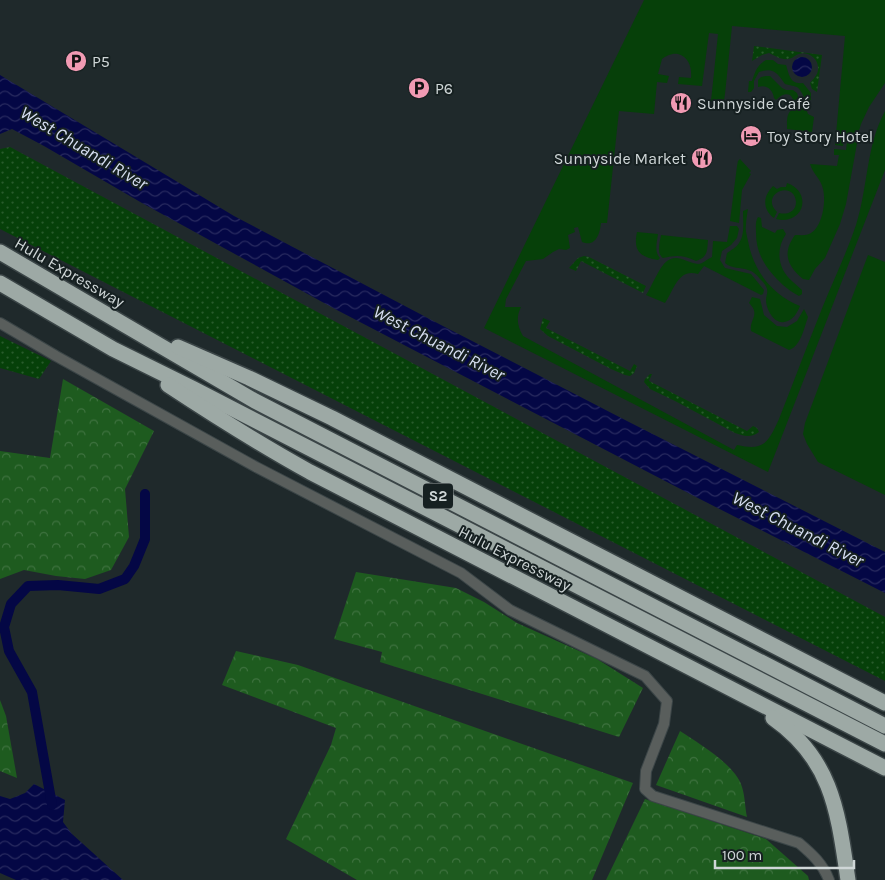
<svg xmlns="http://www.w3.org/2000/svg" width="885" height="880" font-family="Karla,sans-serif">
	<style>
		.grass { fill: #064009 }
		.forest { fill: url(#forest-crowns) }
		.park { fill: url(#park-dots) }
		.water { fill: url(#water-waves) }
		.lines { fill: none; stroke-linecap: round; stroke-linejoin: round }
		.canal { stroke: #040745; stroke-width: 10 }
		.street-casing { stroke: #3b4547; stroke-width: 12 }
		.highway-casing { stroke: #3b4547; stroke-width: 18 }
		.street { stroke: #595e5c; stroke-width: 10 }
		.highway { stroke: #9da9a5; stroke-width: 15 }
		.labels { text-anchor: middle; stroke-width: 4; stroke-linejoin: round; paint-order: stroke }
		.shield { fill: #162021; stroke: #989fa0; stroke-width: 1 }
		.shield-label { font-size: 15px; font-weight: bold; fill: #cfd6d7 }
		.poi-label { font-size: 16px; fill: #cfd6d7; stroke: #162021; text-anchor: start }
		.street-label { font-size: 16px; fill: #cfd6d7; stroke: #162021 }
		.water-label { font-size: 18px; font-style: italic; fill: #d7dff3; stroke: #162021 }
	</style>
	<defs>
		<pattern id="forest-crowns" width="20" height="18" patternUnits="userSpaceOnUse" patternTransform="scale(1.25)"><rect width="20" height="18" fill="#1e5b1f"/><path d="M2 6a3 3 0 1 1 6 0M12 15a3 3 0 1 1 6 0" fill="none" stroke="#3e723f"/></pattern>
		<pattern id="park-dots" width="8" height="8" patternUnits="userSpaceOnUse" patternTransform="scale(1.25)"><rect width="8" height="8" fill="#064009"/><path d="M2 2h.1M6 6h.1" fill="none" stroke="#295b2c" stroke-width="1.8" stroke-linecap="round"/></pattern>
		<pattern id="water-waves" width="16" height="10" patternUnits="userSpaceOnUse" patternTransform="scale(1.25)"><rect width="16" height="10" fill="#040745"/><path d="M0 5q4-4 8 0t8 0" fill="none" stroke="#282a5f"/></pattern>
	</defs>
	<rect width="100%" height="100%" fill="#1f292b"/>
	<g class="grass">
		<path d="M 644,0 L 885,0 L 885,83 L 869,107 L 861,124 L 858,134 L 844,139 L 843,146 L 835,145 L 845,36 L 732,26 L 725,94 L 723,107 L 716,105 L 711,101 L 718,34 L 709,33 L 702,86 L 678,84 L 679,77 L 691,78 C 692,68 689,57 678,54 C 672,53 666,56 662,59 L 658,74 L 669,76 L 667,83 L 657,82 L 654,114 L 619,111 L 607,223 L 601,223 C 600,233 596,248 582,242 L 578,227 L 574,228 L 575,232 L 568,235 L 570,248 L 566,250 L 559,249 L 553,252 L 543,259 L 526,261 L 506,299 L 505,307 L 521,307 C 516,317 517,326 523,336 L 734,450 L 737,445 C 764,451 768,443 779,419 C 794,381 808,343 823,306 C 834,279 847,252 856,225 C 868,187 866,146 885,111 L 885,170 L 768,472 L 484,328 Z"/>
		<path d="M 766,60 L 773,60 L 778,64 L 786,65 C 789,74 790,85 803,83 L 811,93 L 811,100 L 806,100 C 797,85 801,88 785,84 C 777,73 774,67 759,72 L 754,81 L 754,88 L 751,92 L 748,92 L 749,81 L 752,81 C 755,72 757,65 766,60 Z"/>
		<path d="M 766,76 L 770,76 L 782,88 L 786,90 L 793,90 L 797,93 L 800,102 L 805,106 L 808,114 L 814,117 L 812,132 L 787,129 C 787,123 786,113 792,110 C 797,95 787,89 776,100 L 774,98 C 773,90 767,84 758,87 L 758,80 L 761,77 Z"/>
		<path d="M 858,138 L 846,204 L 840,224 L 825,258 L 815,269 L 809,280 L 803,279 C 787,266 782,253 795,235 C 800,235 807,236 811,233 C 823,225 826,201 823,189 C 821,179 813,174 810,164 L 837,166 L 839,155 L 834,155 L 834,149 L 846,150 L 847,142 Z"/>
		<path d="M 740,159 L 751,171 L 749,173 L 751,174 L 742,190 L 739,223 L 730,221 L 737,166 L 738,161 Z"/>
		<path d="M 787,183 C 813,192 804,226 776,219 L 779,213 C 787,215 796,212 796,202 C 794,179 759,194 777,212 L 774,218 C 762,209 763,196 773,186 L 777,189 L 781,187 L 786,187 Z"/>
		<path d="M 748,209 C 747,215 746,220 746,225 C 745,230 747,236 748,241 C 753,270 772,295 800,306 C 797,313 793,321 784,322 C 774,324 766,309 766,300 C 766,296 768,293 767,289 C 766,285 763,282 760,279 C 757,275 753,271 748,270 C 740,267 732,269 725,263 L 727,253 C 731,250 736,248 739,243 C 745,235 743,221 743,211 Z"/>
		<path d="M 758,217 L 761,218 L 762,227 L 775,233 L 777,230 L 783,229 L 786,234 C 775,250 778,270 793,282 C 796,285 799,287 802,290 L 802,294 L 799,296 C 793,293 788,289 783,285 C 767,270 756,255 756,233 C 756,227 755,222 758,217 Z"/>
		<path d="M 730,226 L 737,226 L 739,229 L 737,238 L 731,245 L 722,251 L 720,260 L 725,268 L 751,274 L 764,290 L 763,294 L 761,295 L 704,266 L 698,274 C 678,268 674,290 665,303 L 646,295 C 652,286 659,267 667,261 C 677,253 687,263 698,264 C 703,264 707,259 712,257 L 713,241 L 727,242 Z"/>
		<path d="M 637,232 L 658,234 C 657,242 654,252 660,258 L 658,260 C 640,257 633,251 637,232 Z"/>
		<path d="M 661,235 L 708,240 C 707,251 708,257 696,261 C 684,255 676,255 663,258 C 656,253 660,242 661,235 Z"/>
		<path d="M 868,255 L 885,262 L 885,495 L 818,462 L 807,444 L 803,434 L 805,423 Z"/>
		<path d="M 752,297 L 760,299 L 764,315 L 777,326 L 787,327 L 797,321 L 804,309 L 808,317 C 804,328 801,346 789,350 L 751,331 C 749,319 761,315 749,303 Z"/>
	</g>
	<g class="forest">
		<path d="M 63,379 L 154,431 L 125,489 L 129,537 L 111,570 L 85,579 L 56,576 L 24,570 L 0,579 L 0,451 L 50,458 Z"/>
		<path d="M 356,572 L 456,588 L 484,602 L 517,623 L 597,659 L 643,688 L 619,737 L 380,662 L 382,652 L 334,639 Z"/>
		<path d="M 236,651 L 298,665 L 633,783 L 592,880 L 357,880 L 286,839 L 331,745 L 336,728 L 222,685 Z"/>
		<path d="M 0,700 L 6,716 L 17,778 L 0,771 Z"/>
		<path d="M 680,731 C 698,743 736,765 742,787 C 745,796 745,808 747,817 L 656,785 Z"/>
		<path d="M 645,799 L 766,839 L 808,876 L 809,880 L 606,880 Z"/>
	</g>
	<g class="park">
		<path d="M 754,46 L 822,55 L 817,92 L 812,89 L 810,83 C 813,79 818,75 818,69 C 819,59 808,51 799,54 C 795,55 792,59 788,59 C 781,60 775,56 769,53 L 762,55 L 752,61 Z"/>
		<path d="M 10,147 L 885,617 L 885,681 L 0,229 L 0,149 Z"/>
		<path d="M 584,256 L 589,257 L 646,286 L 643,293 L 581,261 L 576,271 L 569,268 L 578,258 Z"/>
		<path d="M 543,318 L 550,321 L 546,328 L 630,371 L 634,364 L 637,366 L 634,373 L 630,376 L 625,375 L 611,369 L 548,336 L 540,329 Z"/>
		<path d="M 0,336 L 51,361 L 39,379 L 0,368 Z"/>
		<path d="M 650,374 L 652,374 L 649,381 L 747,431 L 753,426 L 757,428 L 759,432 C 752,438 743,436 735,433 L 675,401 L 650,389 L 644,382 L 645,379 Z"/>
	</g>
	<g class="water">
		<circle cx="802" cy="67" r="10"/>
		<path d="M 0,75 L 234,216 L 441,325 L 627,421 L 885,552 L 885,593 L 692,495 L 335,309 L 142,203 L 44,146 L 12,129 L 0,134 Z"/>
		<path d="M 34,784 L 65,800 L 63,822 L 72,834 L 123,880 L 16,880 L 0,873 L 0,796 L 10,799 L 25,793 Z"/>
	</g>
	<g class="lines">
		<path class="canal" d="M 52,805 L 32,692 L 9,651 L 4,627 L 11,604 L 28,586 L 58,585 L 99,589 L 125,579 L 134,566 L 145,539 L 145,494"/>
		<g class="street-casing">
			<path id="street" d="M 0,323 L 56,356 L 256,467 L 461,573 L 510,610 L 645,676 L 667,701 L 664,724 L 646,771 L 645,789 L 653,796 L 799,843 C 812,854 823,864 829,880"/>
		</g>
		<g class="highway-casing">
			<g id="highway">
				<path d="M 0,252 L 255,401 L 885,726"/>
				<path d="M 0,283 L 113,349 L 194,389 L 885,744"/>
				<path d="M 178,347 L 249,378 L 332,418 L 885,703"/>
				<path d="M 168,385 C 215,416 261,445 310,472 L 885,768"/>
				<path d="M 773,718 C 833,760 838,813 848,880"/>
			</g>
		</g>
		<use href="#street" class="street"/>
		<use href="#highway" class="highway"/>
	</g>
	<defs>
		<g id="parking-disc" transform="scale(1.125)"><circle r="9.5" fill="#f19ab3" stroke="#162021"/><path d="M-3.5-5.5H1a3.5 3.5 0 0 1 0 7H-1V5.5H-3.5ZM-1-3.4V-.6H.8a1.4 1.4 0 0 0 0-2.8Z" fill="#111"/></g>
		<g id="restaurant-disc" transform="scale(1.125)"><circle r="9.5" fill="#f19ab3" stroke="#162021"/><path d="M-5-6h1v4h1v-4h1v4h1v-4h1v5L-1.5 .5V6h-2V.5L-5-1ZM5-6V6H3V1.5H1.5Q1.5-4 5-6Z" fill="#111"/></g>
		<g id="hotel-disc" transform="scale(1.125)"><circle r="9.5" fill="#f19ab3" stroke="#162021"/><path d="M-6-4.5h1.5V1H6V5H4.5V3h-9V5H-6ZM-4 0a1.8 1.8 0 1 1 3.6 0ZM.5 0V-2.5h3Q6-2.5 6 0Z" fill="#111"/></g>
	</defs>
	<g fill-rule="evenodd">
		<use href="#parking-disc" x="76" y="61"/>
		<use href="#parking-disc" x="419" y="88"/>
		<use href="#restaurant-disc" x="681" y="103"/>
		<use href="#hotel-disc" x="751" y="136"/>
		<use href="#restaurant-disc" x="702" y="158"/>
	</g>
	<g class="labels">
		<rect class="shield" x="423" y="483.5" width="30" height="25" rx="4"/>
		<g class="shield-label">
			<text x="438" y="501">S2</text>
		</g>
		<g class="poi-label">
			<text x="92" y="67">P5</text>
			<text x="435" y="94">P6</text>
			<text x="697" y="109">Sunnyside Café</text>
			<text x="767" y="142">Toy Story Hotel</text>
			<text x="686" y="164" text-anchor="end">Sunnyside Market</text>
		</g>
		<g class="street-label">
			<text transform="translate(70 272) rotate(30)" y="6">Hulu Expressway</text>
			<text transform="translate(515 558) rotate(27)" y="6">Hulu Expressway</text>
		</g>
		<g class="water-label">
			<text transform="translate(84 148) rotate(31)" y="6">West Chuandi River</text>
			<text transform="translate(439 343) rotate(27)" y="6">West Chuandi River</text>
			<text transform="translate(798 529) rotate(27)" y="6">West Chuandi River</text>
		</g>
	</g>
	<path d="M715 860v8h139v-8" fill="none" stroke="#cfd6d7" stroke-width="2.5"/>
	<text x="722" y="860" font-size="15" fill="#cfd6d7" stroke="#162021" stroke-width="4" paint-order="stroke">100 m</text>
</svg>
